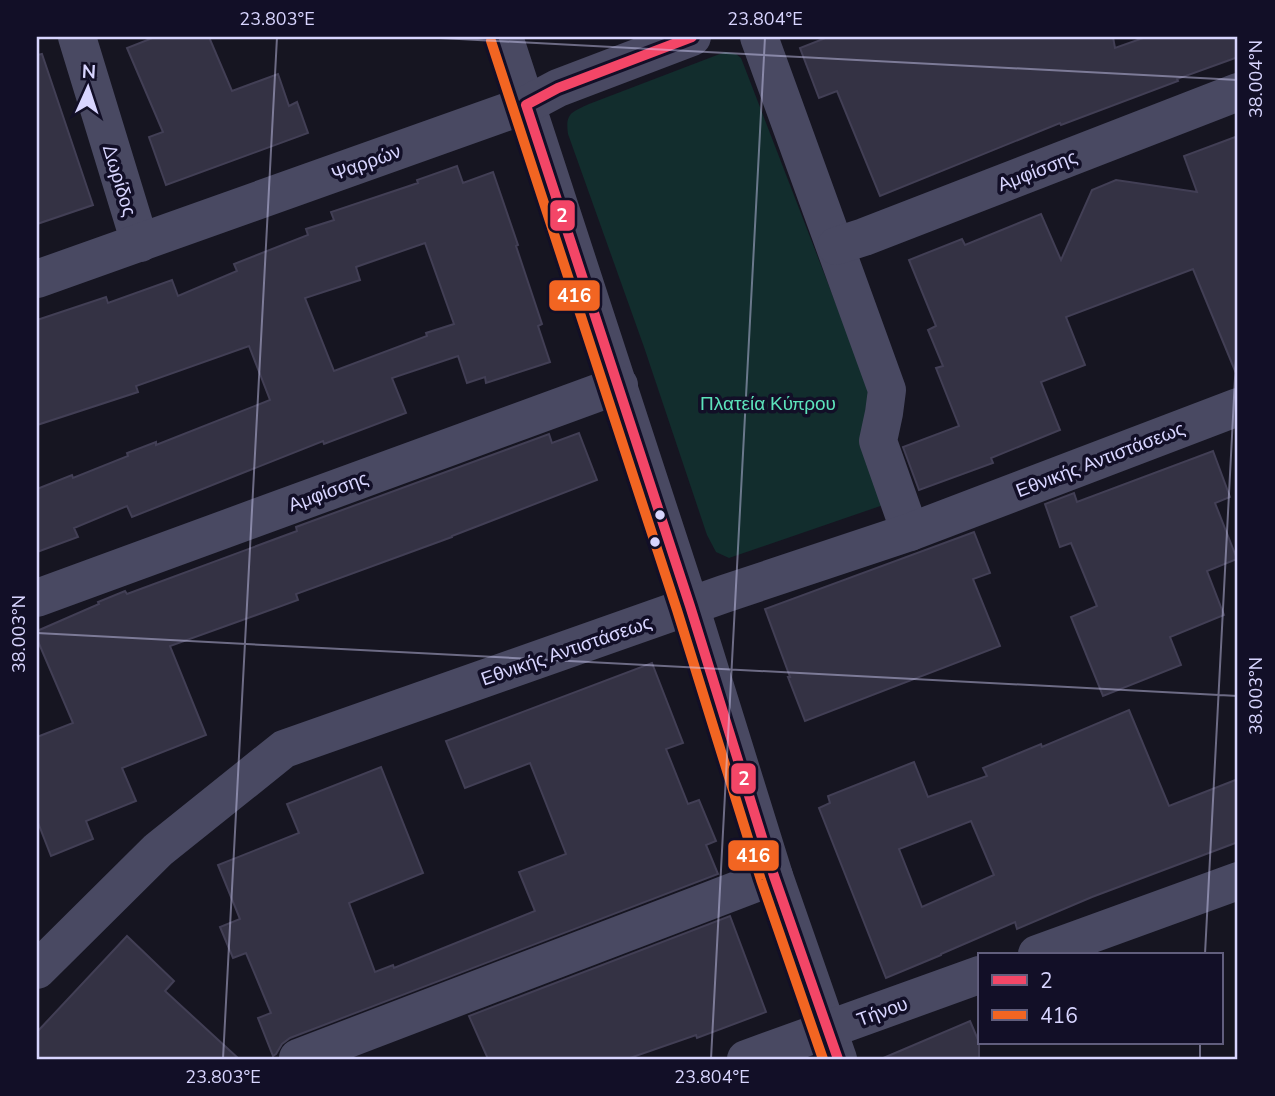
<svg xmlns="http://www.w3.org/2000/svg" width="1275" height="1096" font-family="'Nunito Sans',sans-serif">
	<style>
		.green { fill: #122d2d }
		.building { fill: #343244; stroke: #423f55; stroke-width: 2; fill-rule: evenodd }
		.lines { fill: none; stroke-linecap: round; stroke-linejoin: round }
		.minor { stroke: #494962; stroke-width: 38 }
		.bus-1-casing { stroke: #120f27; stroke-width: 16 }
		.bus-2-casing { stroke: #120f27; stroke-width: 16 }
		.bus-1 { stroke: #f34667; stroke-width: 10 }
		.bus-2 { stroke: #f26522; stroke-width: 10 }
		.ticks { fill: none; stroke: #d8d5ff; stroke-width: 2; stroke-opacity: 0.45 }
		.bus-dot { fill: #d8d5ff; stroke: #120f27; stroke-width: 2.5 }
		.labels { text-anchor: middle; stroke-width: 7; stroke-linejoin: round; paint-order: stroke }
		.street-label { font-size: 19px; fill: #d8d5ff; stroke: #120f27 }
		.park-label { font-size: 19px; fill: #5ce3bb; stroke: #120f27 }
		.line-badge { stroke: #120f27; stroke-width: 2.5 }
		.badge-label { font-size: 19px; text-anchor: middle; font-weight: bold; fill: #fff }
		.neatline { fill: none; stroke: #d8d5ff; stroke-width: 2.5 }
		.ticks-label { font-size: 18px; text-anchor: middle; fill: #d8d5ff }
	</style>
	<rect width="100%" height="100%" fill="#161521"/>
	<path class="green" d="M 725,52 L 736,54 L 741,58 L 873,400 L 892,502 L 729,558 L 716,552 L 707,535 L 644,347 L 568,134 C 565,113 572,112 589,104 Z"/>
	<g class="building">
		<path d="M 155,37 L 209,37 L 232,91 L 278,74 L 289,106 L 297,102 L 308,133 L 166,185 L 149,137 L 163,132 L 127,48 Z"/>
		<path d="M 828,37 L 1113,37 L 1115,48 L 1146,37 L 1238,37 L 1238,57 L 1177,79 L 1178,81 L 1061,125 L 1060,123 L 880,196 L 837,91 L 819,98 L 800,48 Z"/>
		<path d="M 42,54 L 93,205 L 37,224 L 37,55 Z"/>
		<path d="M 1238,136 L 1238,378 L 1193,269 L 1066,317 L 1085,365 L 1041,382 L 1060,430 L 991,458 L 993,463 L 919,490 L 903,447 L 959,426 L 936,368 L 943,366 L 928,330 L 936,326 L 909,260 L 962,239 L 965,245 L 1041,214 L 1061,260 L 1092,190 L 1116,180 L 1197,192 L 1184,156 Z"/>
		<path d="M 457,166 L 463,183 L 493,172 L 518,245 L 516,246 L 542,324 L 538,326 L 550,362 L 486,383 L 485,377 L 467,383 L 458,356 L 392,378 L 406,413 L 324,444 L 323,441 L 132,517 L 127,506 L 74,528 L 78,537 L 37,552 L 37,489 L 72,475 L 73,478 L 128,456 L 127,453 L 156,442 L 156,445 L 270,400 L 249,346 L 136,386 L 138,392 L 37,425 L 37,320 L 106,297 L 108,303 L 172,280 L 178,296 L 237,271 L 234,264 L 308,235 L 306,229 L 334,220 L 331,212 L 418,183 L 417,180 ZM 425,243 L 454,324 L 426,333 L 427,336 L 334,371 L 305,298 L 360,280 L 356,267 Z"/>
		<path d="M 579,433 L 597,480 L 452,536 L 452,537 L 296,594 L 298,600 L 170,646 L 206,735 L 122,768 L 136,801 L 86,821 L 93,839 L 51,856 L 37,820 L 37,737 L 73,723 L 37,639 L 37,631 L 99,604 L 98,602 L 125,591 L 127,594 L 297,531 L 296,527 L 549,434 L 552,443 Z"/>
		<path d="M 1213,451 L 1230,497 L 1215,503 L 1237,559 L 1207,571 L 1224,615 L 1170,637 L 1181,665 L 1103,696 L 1071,617 L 1097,606 L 1071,543 L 1060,547 L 1045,504 L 1074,493 L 1077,502 Z"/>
		<path d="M 974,532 L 990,573 L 973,579 L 1000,646 L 805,721 L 788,677 L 790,677 L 765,609 Z"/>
		<path d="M 652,663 L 683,743 L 666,749 L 688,804 L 699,800 L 716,841 L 706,845 L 718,874 L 290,1038 L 282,1044 L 276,1054 L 273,1056 L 258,1018 L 271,1013 L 246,953 L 233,958 L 220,927 L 240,919 L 218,865 L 299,833 L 287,804 L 381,767 L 423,873 L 349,903 L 375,972 L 393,965 L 394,968 L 535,911 L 519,872 L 566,854 L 530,763 L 465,788 L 446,741 Z"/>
		<path d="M 1129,710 L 1169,806 L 1238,779 L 1238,842 L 1092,897 L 1017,929 L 1015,922 L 941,954 L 941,955 L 886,978 L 819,808 L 830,803 L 828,796 L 914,762 L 928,797 L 987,776 L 983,768 L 1041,744 L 1042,747 ZM 971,821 L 994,875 L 922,907 L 899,849 Z"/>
		<path d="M 730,916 L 766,1012 L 697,1038 L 696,1035 L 627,1059 L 488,1059 L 469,1016 Z"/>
		<path d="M 127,936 L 174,981 L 165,991 L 239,1059 L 37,1059 L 37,1032 Z"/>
		<path d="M 970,1021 L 979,1042 L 979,1059 L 881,1059 Z"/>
	</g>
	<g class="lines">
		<g class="minor">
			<path d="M 77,37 L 140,243"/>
			<path d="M 504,37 L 690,606 L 774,876 L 838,1059"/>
			<path d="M 759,37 C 801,155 845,272 887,390 L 884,413 L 878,441 L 910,532"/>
			<path d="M 836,246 L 864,237 L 1238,92"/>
			<path d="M 37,279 L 526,105 L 558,88 L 692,37"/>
			<path d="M 37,598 L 619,385"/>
			<path d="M 1037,954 L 1238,881"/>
			<path d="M 37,970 L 158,850 L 284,749 L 724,594 L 910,532 L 1238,407"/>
			<path d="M 298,1058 L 774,876"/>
			<path d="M 746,1059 L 979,975"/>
		</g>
		<g class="bus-1-casing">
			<path id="bus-1" d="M 692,37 L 558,88 L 526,105 L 690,606 L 774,876 L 838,1059"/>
		</g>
		<g class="bus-2-casing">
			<path id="bus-2" d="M 491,41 L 677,610 L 761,880 L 823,1059"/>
		</g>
		<use href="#bus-1" class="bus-1"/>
		<use href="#bus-2" class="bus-2"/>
	</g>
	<path class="ticks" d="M 422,37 L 1238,80M 37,633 L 1238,696M 1205,954 L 1238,321M 223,1059 L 277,37M 711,1059 L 765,37M 1200,1059 L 1200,1042"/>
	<g class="bus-dot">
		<circle cx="660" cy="515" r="6"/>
		<circle cx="655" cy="542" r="6"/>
	</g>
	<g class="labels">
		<g class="street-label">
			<text transform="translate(366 162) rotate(-20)" y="7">Ψαρρών</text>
			<text transform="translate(1037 170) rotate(-21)" y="7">Αμφίσσης</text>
			<text transform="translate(120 180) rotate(73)" y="7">Δωρίδος</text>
			<text transform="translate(1100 459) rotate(-21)" y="7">Εθνικής Αντιστάσεως</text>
			<text transform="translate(328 491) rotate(-20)" y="7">Αμφίσσης</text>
			<text transform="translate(566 650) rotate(-19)" y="7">Εθνικής Αντιστάσεως</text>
			<text transform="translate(882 1011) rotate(-20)" y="7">Τήνου</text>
		</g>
		<g class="park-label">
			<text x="768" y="410">Πλατεία Κύπρου</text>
		</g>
	</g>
	<g class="line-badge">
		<rect x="549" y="199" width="27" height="33" rx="7" fill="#f34667"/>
		<rect x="548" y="279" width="53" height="33" rx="7" fill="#f26522"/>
		<rect x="730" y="762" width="27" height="33" rx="7" fill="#f34667"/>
		<rect x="727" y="839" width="53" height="33" rx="7" fill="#f26522"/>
	</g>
	<g class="badge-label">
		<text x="562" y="222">2</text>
		<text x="574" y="302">416</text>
		<text x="744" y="785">2</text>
		<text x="753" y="862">416</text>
	</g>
	<rect width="1275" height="1096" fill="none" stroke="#120f27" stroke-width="77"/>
	<rect x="978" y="953" width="245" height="91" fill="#120f27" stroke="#615e7d" stroke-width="2"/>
	<rect x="992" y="975" width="35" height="10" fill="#f34667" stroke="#615e7d" stroke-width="2"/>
	<text x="1040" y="988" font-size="21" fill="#d8d5ff">2</text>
	<rect x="992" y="1010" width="35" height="10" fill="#f26522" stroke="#615e7d" stroke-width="2"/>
	<text x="1040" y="1023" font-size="21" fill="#d8d5ff">416</text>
	<g transform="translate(88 88) rotate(3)" stroke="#120f27" stroke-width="5" paint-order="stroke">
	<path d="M0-5L12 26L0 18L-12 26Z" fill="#d8d5ff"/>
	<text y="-10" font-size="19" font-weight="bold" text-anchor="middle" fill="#d8d5ff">N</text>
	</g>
	<rect x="38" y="38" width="1198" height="1020" class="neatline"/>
	<g class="ticks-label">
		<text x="277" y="25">23.803°E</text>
		<text x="765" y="25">23.804°E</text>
		<text transform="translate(1256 79) rotate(-90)" y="6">38.004°N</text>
		<text transform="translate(19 634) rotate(-90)" y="6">38.003°N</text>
		<text transform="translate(1256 696) rotate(-90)" y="6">38.003°N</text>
		<text x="223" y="1083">23.803°E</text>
		<text x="712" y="1083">23.804°E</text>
	</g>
</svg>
